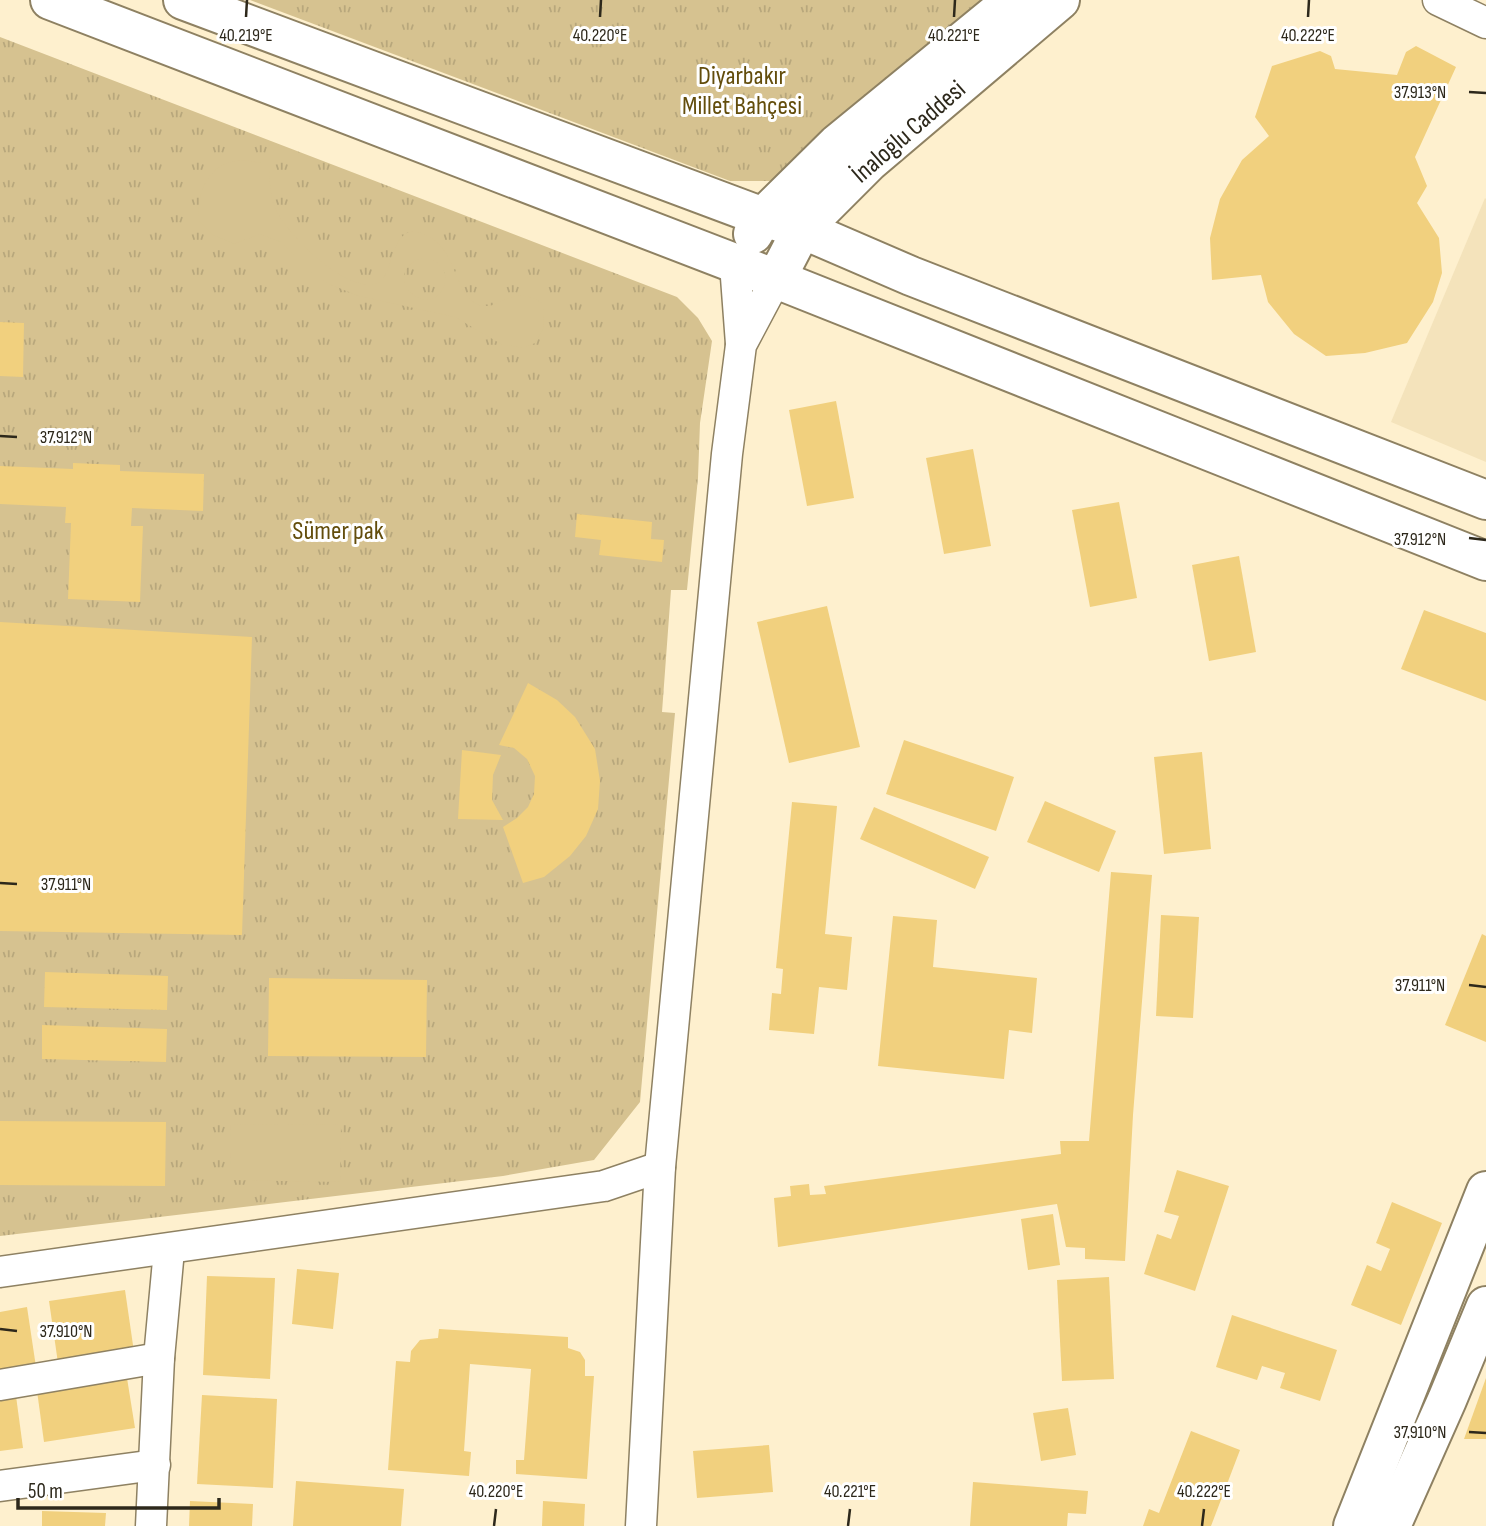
<svg xmlns="http://www.w3.org/2000/svg" width="1486" height="1526" font-family="'Sofia Sans Condensed',sans-serif">
	<style>
		.built { fill: #f4e3bb }
		.park { fill: url(#park-tufts) }
		.pitch { fill: #d6c290; fill-rule: evenodd }
		.building { fill: #f1d07e }
		.lines { fill: none; stroke-linecap: round; stroke-linejoin: round }
		.street-casing { stroke: #8e8162; stroke-width: 33 }
		.secondary-casing { stroke: #8e8162; stroke-width: 42 }
		.street { stroke: #fff; stroke-width: 30 }
		.secondary { stroke: #fff; stroke-width: 38 }
		.ticks { fill: none; stroke: #2d281b; stroke-width: 2.5 }
		.labels { text-anchor: middle; stroke-width: 6; stroke-linejoin: round; paint-order: stroke }
		.park-label { font-size: 26px; fill: #634d0c; stroke: #fff }
		.street-label { font-size: 26px; fill: #2d281b; stroke: #fff }
		.ticks-label { font-size: 18px; text-anchor: middle; fill: #2d281b; stroke: #fff; stroke-width: 6; stroke-linejoin: round; paint-order: stroke }
	</style>
	<defs>
		<pattern id="park-tufts" width="24" height="20" patternUnits="userSpaceOnUse" patternTransform="scale(1.75)"><rect width="24" height="20" fill="#d6c290"/><path d="M3 7l-1-3M5 7V3M7 7l1-3M15 17l-1-3M17 17v-4M19 17l1-3" fill="none" stroke="#b8a77c"/></pattern>
	</defs>
	<rect width="100%" height="100%" fill="#fef0ce"/>
	<path class="built" d="M 1485,198 L 1486,199 L 1486,462 L 1391,422 Z"/>
	<g class="park">
		<path d="M 250,0 L 982,0 L 776,181 L 730,181 Z"/>
		<path d="M 0,37 L 677,297 L 698,318 L 712,341 L 700,423 L 698,478 L 687,590 L 671,590 L 662,712 L 675,713 L 640,1102 L 594,1160 L 503,1176 L 0,1236 Z"/>
	</g>
	<g class="pitch">
		<path d="M 245,160 L 261,163 L 269,171 C 270,183 270,196 275,208 C 286,234 347,295 378,283 C 394,276 390,227 417,232 C 457,240 452,292 477,304 C 499,314 510,282 542,303 L 544,315 L 543,329 L 535,343 L 524,348 L 501,344 L 455,317 L 359,296 L 329,284 L 311,272 L 281,242 L 260,234 L 234,244 L 213,235 L 198,220 C 198,188 209,161 245,160 ZM 422,258 C 438,258 451,272 443,288 C 427,322 378,273 422,258 Z"/>
		<path d="M 231,1124 L 341,1125 L 340,1182 L 230,1180 Z"/>
	</g>
	<g class="building">
		<path d="M 1416,46 L 1456,67 L 1415,157 L 1427,186 L 1417,203 L 1439,238 L 1442,273 L 1433,302 L 1407,343 L 1365,353 L 1326,356 L 1294,334 L 1268,302 L 1261,275 L 1212,280 L 1210,238 L 1220,199 L 1242,160 L 1269,136 L 1255,117 L 1272,66 L 1320,51 L 1331,56 L 1335,69 L 1397,75 L 1406,52 Z"/>
		<path d="M 0,322 L 24,323 L 23,377 L 0,376 Z"/>
		<path d="M 836,401 L 854,498 L 807,506 L 789,410 Z"/>
		<path d="M 973,449 L 991,546 L 944,554 L 926,458 Z"/>
		<path d="M 73,463 L 120,465 L 120,471 L 204,474 L 203,511 L 132,508 L 131,526 L 143,526 L 140,602 L 68,599 L 71,523 L 65,523 L 66,507 L 0,504 L 0,466 L 73,469 Z"/>
		<path d="M 1119,502 L 1137,598 L 1090,607 L 1072,510 Z"/>
		<path d="M 577,514 L 652,522 L 651,539 L 664,540 L 662,562 L 599,555 L 601,540 L 575,537 Z"/>
		<path d="M 1239,556 L 1256,652 L 1209,661 L 1192,565 Z"/>
		<path d="M 827,606 L 860,747 L 789,763 L 757,622 Z"/>
		<path d="M 1424,610 L 1486,633 L 1486,701 L 1401,669 Z"/>
		<path d="M 0,622 L 252,637 L 242,935 L 0,931 Z"/>
		<path d="M 528,683 L 557,700 L 575,717 L 595,749 L 600,781 L 598,809 L 586,836 L 570,856 L 544,877 L 523,883 L 503,827 L 517,818 L 528,807 L 534,794 L 535,776 L 527,759 L 514,748 L 499,745 Z"/>
		<path d="M 904,740 L 1014,777 L 996,831 L 886,794 Z"/>
		<path d="M 462,750 L 501,755 L 493,775 L 492,800 L 503,820 L 458,819 Z"/>
		<path d="M 1202,752 L 1211,849 L 1164,854 L 1154,757 Z"/>
		<path d="M 1045,801 L 1116,831 L 1099,872 L 1027,842 Z"/>
		<path d="M 792,802 L 837,806 L 825,934 L 852,937 L 847,990 L 819,987 L 814,1034 L 769,1030 L 772,993 L 781,994 L 783,969 L 776,968 Z"/>
		<path d="M 874,807 L 989,857 L 975,889 L 860,839 Z"/>
		<path d="M 1111,872 L 1152,875 L 1133,1115 L 1125,1261 L 1085,1259 L 1085,1248 L 1066,1247 L 1057,1204 L 778,1247 L 774,1198 L 791,1196 L 790,1186 L 809,1184 L 810,1195 L 826,1194 L 824,1186 L 1061,1154 L 1060,1141 L 1089,1141 Z"/>
		<path d="M 1161,915 L 1199,917 L 1193,1018 L 1156,1016 Z"/>
		<path d="M 893,916 L 937,920 L 933,967 L 1037,978 L 1032,1033 L 1009,1030 L 1004,1079 L 878,1066 Z"/>
		<path d="M 1482,934 L 1486,936 L 1486,1042 L 1445,1025 Z"/>
		<path d="M 45,972 L 168,976 L 167,1010 L 44,1007 Z"/>
		<path d="M 269,978 L 427,980 L 426,1057 L 268,1056 Z"/>
		<path d="M 42,1025 L 167,1029 L 166,1062 L 42,1059 Z"/>
		<path d="M 0,1121 L 166,1122 L 165,1186 L 0,1185 Z"/>
		<path d="M 1177,1170 L 1229,1186 L 1195,1291 L 1144,1274 L 1157,1234 L 1171,1239 L 1179,1216 L 1164,1212 Z"/>
		<path d="M 1392,1202 L 1442,1223 L 1401,1325 L 1351,1305 L 1367,1265 L 1381,1271 L 1390,1249 L 1376,1243 Z"/>
		<path d="M 1053,1214 L 1060,1265 L 1028,1270 L 1021,1219 Z"/>
		<path d="M 297,1269 L 339,1273 L 333,1329 L 292,1324 Z"/>
		<path d="M 207,1276 L 275,1278 L 270,1379 L 203,1375 Z"/>
		<path d="M 1109,1277 L 1114,1379 L 1062,1381 L 1057,1280 Z"/>
		<path d="M 125,1290 L 134,1352 L 58,1363 L 49,1301 Z"/>
		<path d="M 27,1307 L 36,1367 L 0,1374 L 0,1312 Z"/>
		<path d="M 1232,1315 L 1337,1350 L 1320,1401 L 1280,1388 L 1285,1373 L 1262,1366 L 1257,1380 L 1216,1367 Z"/>
		<path d="M 439,1329 L 568,1337 L 568,1348 L 580,1352 L 585,1360 L 585,1376 L 594,1376 L 587,1479 L 516,1474 L 516,1460 L 524,1460 L 531,1369 L 470,1364 L 464,1451 L 471,1452 L 469,1476 L 388,1470 L 396,1361 L 410,1362 L 411,1351 L 420,1340 L 438,1338 Z"/>
		<path d="M 127,1378 L 135,1428 L 44,1442 L 37,1391 Z"/>
		<path d="M 1486,1378 L 1486,1439 L 1464,1439 Z"/>
		<path d="M 202,1395 L 277,1399 L 273,1488 L 197,1484 Z"/>
		<path d="M 16,1396 L 23,1448 L 0,1451 L 0,1398 Z"/>
		<path d="M 1068,1408 L 1076,1455 L 1041,1461 L 1033,1413 Z"/>
		<path d="M 1191,1431 L 1240,1450 L 1211,1526 L 1143,1526 L 1149,1509 L 1159,1513 Z"/>
		<path d="M 769,1445 L 773,1492 L 697,1498 L 693,1451 Z"/>
		<path d="M 296,1481 L 404,1489 L 401,1526 L 293,1526 Z"/>
		<path d="M 973,1482 L 1088,1491 L 1086,1514 L 1068,1513 L 1067,1526 L 970,1526 Z"/>
		<path d="M 190,1501 L 253,1504 L 252,1526 L 189,1526 Z"/>
		<path d="M 543,1501 L 585,1504 L 584,1526 L 542,1526 Z"/>
		<path d="M 42,1511 L 106,1513 L 105,1526 L 42,1526 Z"/>
	</g>
	<g class="lines">
		<g class="street-casing">
			<g id="street">
				<path d="M 1438,0 L 1486,23"/>
				<path d="M 735,264 L 741,344"/>
				<path d="M 0,1272 L 604,1186 L 660,1167"/>
				<path d="M 0,1385 L 159,1358"/>
				<path d="M 0,1486 L 155,1465"/>
				<path d="M 151,1526 L 159,1358 L 169,1250"/>
				<path d="M 641,1526 L 660,1167 L 727,454 L 741,345 L 776,279"/>
			</g>
		</g>
		<g class="secondary-casing">
			<g id="secondary">
				<path d="M 50,0 L 776,279 L 1486,561"/>
				<path d="M 183,0 L 763,217 L 802,229 L 911,276 L 1486,500"/>
				<path d="M 753,234 L 763,217 L 837,144 L 1013,0"/>
				<path d="M 776,279 L 802,229 L 869,162 L 1060,0"/>
				<path d="M 1353,1526 L 1486,1191"/>
				<path d="M 1391,1526 L 1447,1400 L 1486,1306"/>
			</g>
		</g>
		<use href="#street" class="street"/>
		<use href="#secondary" class="secondary"/>
	</g>
	<path class="ticks" d="M 246,17 L 247,0M 600,17 L 601,0M 954,17 L 955,0M 1308,17 L 1309,0M 1469,92 L 1486,93M 0,436 L 17,437M 1469,538 L 1486,540M 0,883 L 17,884M 1469,985 L 1486,987M 0,1329 L 17,1331M 1469,1432 L 1486,1433M 494,1526 L 496,1509M 848,1526 L 850,1509M 1202,1526 L 1204,1509"/>
	<g class="labels">
		<g class="park-label">
			<text x="742" y="84">Diyarbakır<tspan x="742" dy="30">Millet Bahçesi</tspan></text>
			<text x="338" y="539">Sümer pak</text>
		</g>
		<g class="street-label">
			<text transform="translate(908 131) rotate(-41)" y="9">İnaloğlu Caddesi</text>
		</g>
	</g>
	<g class="ticks-label">
		<text x="246" y="41">40.219°E</text>
		<text x="600" y="41">40.220°E</text>
		<text x="954" y="41">40.221°E</text>
		<text x="1308" y="41">40.222°E</text>
		<text x="1420" y="98">37.913°N</text>
		<text x="66" y="443">37.912°N</text>
		<text x="1420" y="545">37.912°N</text>
		<text x="66" y="890">37.911°N</text>
		<text x="1420" y="991">37.911°N</text>
		<text x="66" y="1337">37.910°N</text>
		<text x="1420" y="1438">37.910°N</text>
		<text x="496" y="1497">40.220°E</text>
		<text x="850" y="1497">40.221°E</text>
		<text x="1204" y="1497">40.222°E</text>
	</g>
	<path d="M18 1498v10h201v-10" fill="none" stroke="#2d281b" stroke-width="3.5"/>
	<text x="28" y="1498" font-size="21" fill="#2d281b" stroke="#ffffff" stroke-width="5" paint-order="stroke">50 m</text>
</svg>
